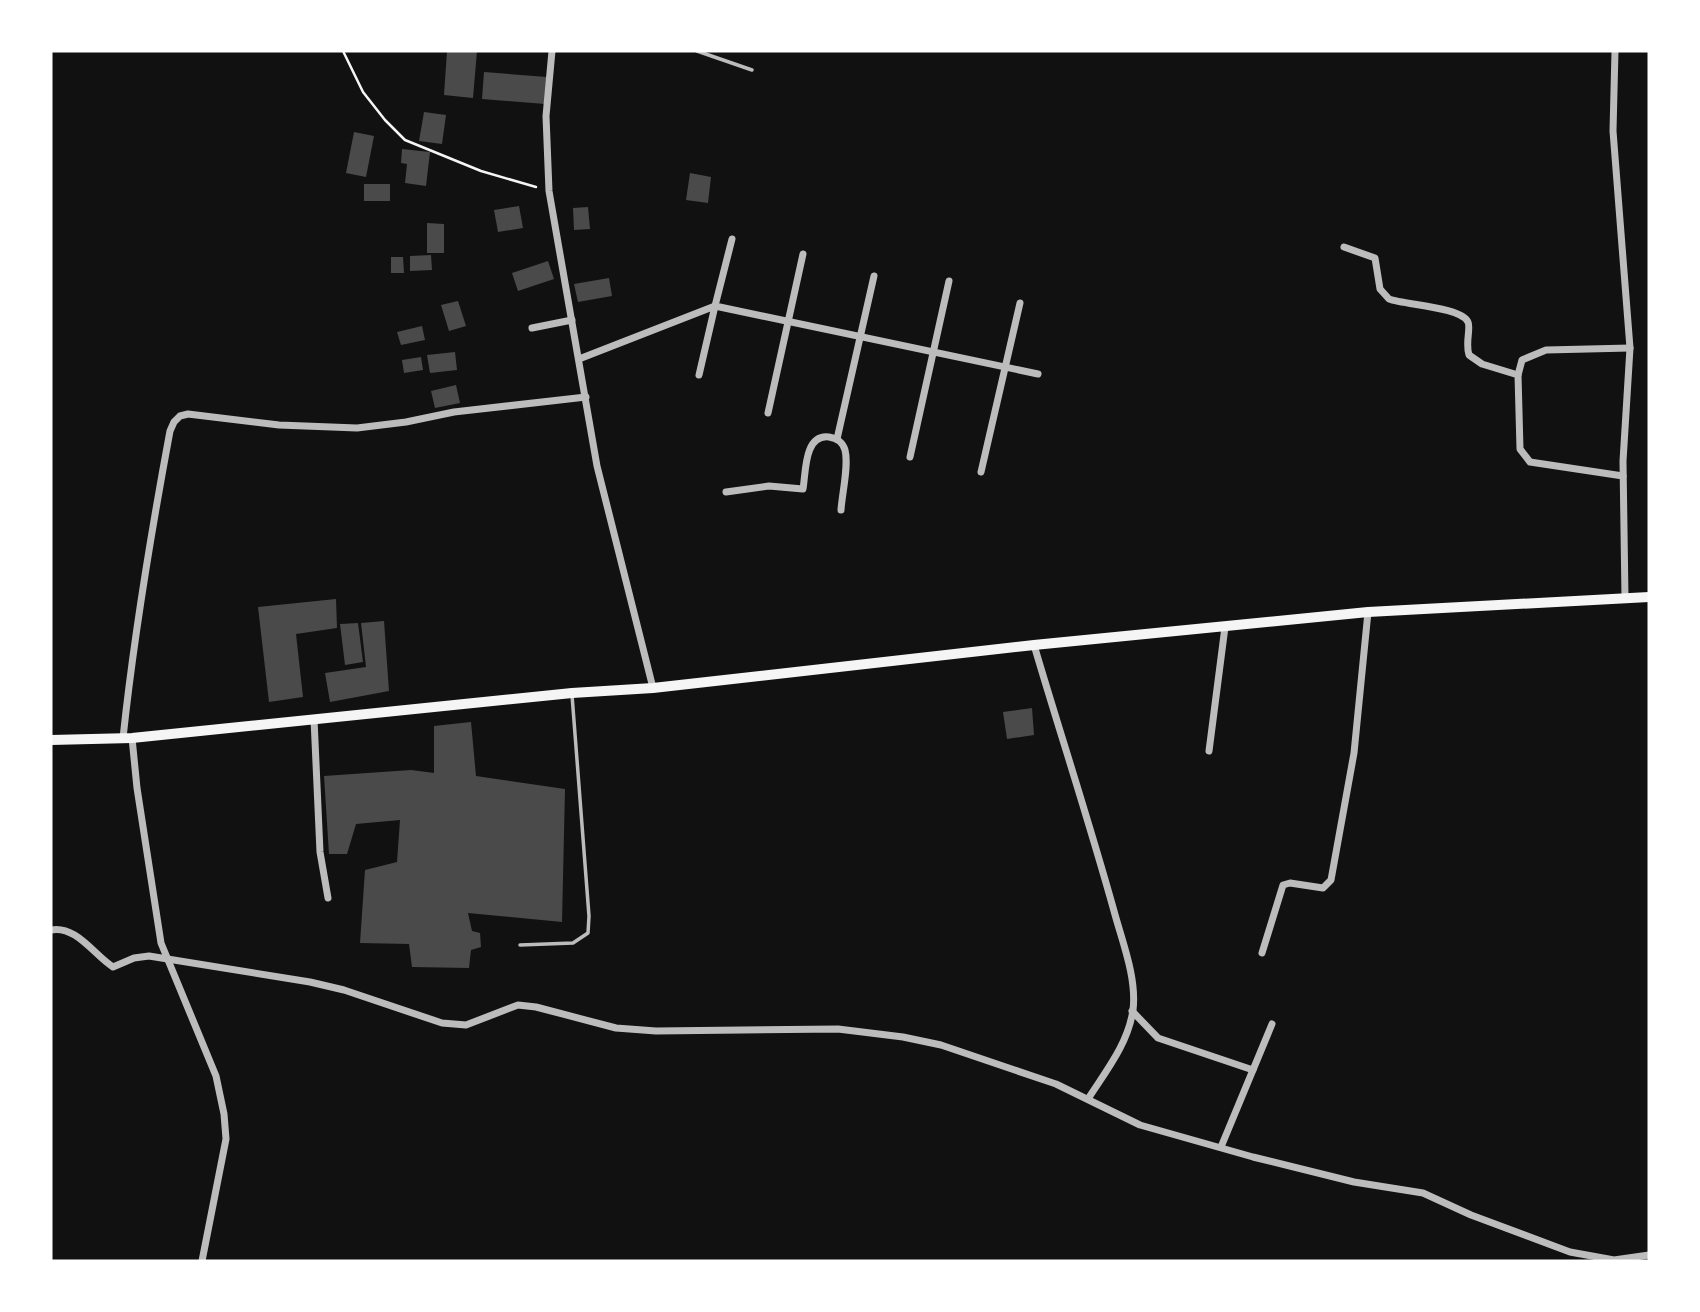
<svg xmlns="http://www.w3.org/2000/svg" width="1700" height="1312" font-family="'Open Sans',sans-serif">
	<style>
		.building { fill: #4a4a4a }
		.lines { fill: none; stroke-linecap: round; stroke-linejoin: round }
		.path { stroke: #f5f5f5; stroke-width: 2.5 }
		.service { stroke: #bcbcbc; stroke-width: 3.5 }
		.minor { stroke: #bcbcbc; stroke-width: 7 }
		.secondary { stroke: #f5f5f5; stroke-width: 10 }
	</style>
	<rect width="100%" height="100%" fill="#111"/>
	<g class="building">
		<path d="M 447,51 L 477,51 L 473,98 L 444,95 Z"/>
		<path d="M 484,72 L 547,77 L 545,104 L 482,99 Z"/>
		<path d="M 424,112 L 446,115 L 442,144 L 419,141 Z"/>
		<path d="M 354,132 L 374,136 L 366,177 L 346,173 Z"/>
		<path d="M 402,149 L 430,152 L 426,186 L 405,183 L 407,164 L 401,163 Z"/>
		<path d="M 690,173 L 711,177 L 708,203 L 686,200 Z"/>
		<rect x="364" y="184" width="26" height="17"/>
		<path d="M 519,206 L 523,228 L 498,232 L 494,210 Z"/>
		<path d="M 588,207 L 590,229 L 574,230 L 573,208 Z"/>
		<path d="M 427,223 L 444,224 L 444,253 L 427,253 Z"/>
		<path d="M 431,255 L 432,270 L 410,271 L 410,256 Z"/>
		<path d="M 391,257 L 403,257 L 404,273 L 391,273 Z"/>
		<path d="M 548,261 L 554,279 L 518,291 L 512,273 Z"/>
		<path d="M 609,278 L 612,296 L 578,302 L 574,284 Z"/>
		<path d="M 458,301 L 466,326 L 449,331 L 441,305 Z"/>
		<path d="M 422,326 L 425,340 L 401,345 L 397,332 Z"/>
		<path d="M 455,352 L 457,370 L 430,373 L 427,355 Z"/>
		<path d="M 421,357 L 423,370 L 404,373 L 402,360 Z"/>
		<path d="M 456,385 L 460,403 L 435,408 L 431,391 Z"/>
		<path d="M 336,599 L 337,628 L 296,634 L 303,697 L 269,702 L 258,607 Z"/>
		<path d="M 384,621 L 389,691 L 330,702 L 325,673 L 366,667 L 361,623 Z"/>
		<path d="M 358,623 L 363,662 L 345,665 L 340,624 Z"/>
		<path d="M 1032,708 L 1034,735 L 1007,739 L 1003,712 Z"/>
		<path d="M 471,722 L 476,776 L 565,789 L 562,922 L 468,913 L 472,931 L 480,933 L 481,947 L 471,950 L 469,968 L 412,967 L 409,944 L 360,943 L 365,870 L 397,862 L 400,820 L 356,824 L 347,854 L 329,854 L 324,776 L 411,770 L 434,773 L 434,726 Z"/>
	</g>
	<g class="lines">
		<path class="path" d="M 343,51 L 363,92 L 385,120 L 405,140 L 481,171 L 536,187"/>
		<g class="service">
			<path d="M 697,51 L 752,70"/>
			<path d="M 520,945 L 573,943 L 588,933 L 589,916 L 572,695"/>
		</g>
		<g class="minor">
			<path d="M 552,51 L 546,116 L 549,191 L 597,466 L 653,688"/>
			<path d="M 1615,51 L 1613,131 L 1630,348 L 1623,461 L 1625,598"/>
			<path d="M 732,239 L 715,306 L 1038,374"/>
			<path d="M 1344,247 L 1375,258 L 1380,289 L 1389,299 C 1405,305 1461,307 1468,322 C 1471,328 1465,343 1469,355 L 1482,364 L 1518,375 L 1520,449 L 1530,462 L 1623,476"/>
			<path d="M 532,328 L 572,320"/>
			<path d="M 579,359 L 715,306 L 699,375"/>
			<path d="M 1518,375 L 1522,360 L 1546,350 L 1630,348"/>
			<path d="M 768,413 L 803,254"/>
			<path d="M 837,439 L 874,276"/>
			<path d="M 910,457 L 949,281"/>
			<path d="M 981,472 L 1020,303"/>
			<path d="M 726,492 L 769,486 L 803,489 C 806,472 804,434 829,437 C 837,438 843,443 845,450 C 849,465 842,494 841,510"/>
			<path d="M 1034,645 C 1060,733 1089,821 1114,911 C 1122,941 1137,978 1133,1010 C 1128,1044 1106,1071 1088,1099"/>
			<path d="M 314,719 L 320,852 L 328,898"/>
			<path d="M 123,738 C 134,635 151,533 170,431 L 174,422 L 180,416 L 188,414 L 279,425 L 357,428 L 406,422 L 454,412 L 586,397"/>
			<path d="M 132,738 L 137,788 L 161,943 L 216,1076 L 224,1114 L 226,1139 L 202,1261"/>
			<path d="M 1209,751 L 1225,627"/>
			<path d="M 51,930 C 76,925 94,955 113,967 L 134,958 L 149,956 L 310,982 L 344,990 L 442,1023 L 466,1025 L 518,1005 L 536,1007 L 616,1028 L 656,1031 L 838,1029 L 903,1037 L 941,1045 L 1056,1084 L 1140,1125 L 1253,1157 L 1354,1182 L 1423,1193 L 1471,1215 L 1570,1252 L 1614,1260 L 1649,1255"/>
			<path d="M 1262,953 L 1283,885 L 1290,883 L 1323,888 L 1331,880 L 1354,753 L 1368,612"/>
			<path d="M 1132,1011 L 1158,1038 L 1253,1070"/>
			<path d="M 1221,1147 L 1272,1024"/>
		</g>
		<path class="secondary" d="M 51,740 L 132,738 L 572,693 L 653,688 L 1034,645 L 1368,612 L 1649,597"/>
	</g>
	<rect width="1700" height="1312" fill="none" stroke="#ffffff" stroke-width="105"/>
</svg>
